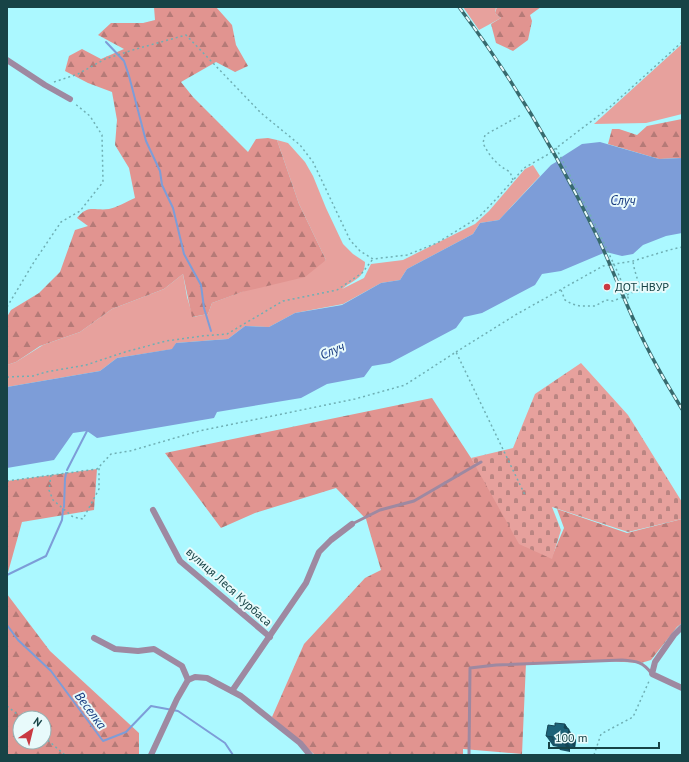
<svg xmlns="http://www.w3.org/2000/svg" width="689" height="762" font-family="'PT Sans',sans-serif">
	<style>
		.grass { fill: #e7a19d }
		.forest { fill: url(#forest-firs); fill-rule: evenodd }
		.cemetery { fill: url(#cemetery-stones) }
		.water { fill: #7d9dd8 }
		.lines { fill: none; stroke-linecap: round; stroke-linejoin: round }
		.stream { stroke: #7d9dd8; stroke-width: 2 }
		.path { stroke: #6fafb4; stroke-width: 1.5; stroke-dasharray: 2 3; stroke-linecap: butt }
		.service { stroke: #9e89a1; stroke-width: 3 }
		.minor { stroke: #9e89a1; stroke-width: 6 }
		.rail-casing { stroke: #376a6e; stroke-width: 3.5 }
		.rail { stroke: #e8fafb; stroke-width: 2; stroke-dasharray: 6; stroke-linecap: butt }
		.path-bridge { stroke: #6fafb4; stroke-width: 1.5; stroke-dasharray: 2 3; stroke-linecap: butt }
		.wall { fill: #185467 }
		.shaded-wall { fill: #144554 }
		.building { fill: #1c6278; stroke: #144554 }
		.poi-dot { fill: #c93941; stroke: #e8fafb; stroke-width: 1.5 }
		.labels { text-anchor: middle; stroke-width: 4; stroke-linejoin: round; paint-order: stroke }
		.poi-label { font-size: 12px; fill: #174346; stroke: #e8fafb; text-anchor: start }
		.street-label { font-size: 12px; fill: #174346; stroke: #e8fafb }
		.water-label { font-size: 13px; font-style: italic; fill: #183b80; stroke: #e8fafb }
	</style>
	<defs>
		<pattern id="forest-firs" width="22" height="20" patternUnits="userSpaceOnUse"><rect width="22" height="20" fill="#e19490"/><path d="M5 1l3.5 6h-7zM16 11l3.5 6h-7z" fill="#b57a77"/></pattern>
		<pattern id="cemetery-stones" width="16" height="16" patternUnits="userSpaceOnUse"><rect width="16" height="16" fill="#e7a19d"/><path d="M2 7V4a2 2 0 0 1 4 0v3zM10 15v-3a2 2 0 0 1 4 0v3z" fill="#ba8582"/></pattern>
	</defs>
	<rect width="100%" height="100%" fill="#abf8ff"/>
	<g class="grass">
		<path d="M 463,7 L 496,7 L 495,13 L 501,18 L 479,30 Z"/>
		<path d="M 682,44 L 682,114 L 646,123 L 594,124 Z"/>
		<path d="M 277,140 L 288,143 L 305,162 L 313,176 L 326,208 L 343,244 L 353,254 L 365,262 C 365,279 352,280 342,289 L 364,278 L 371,264 L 403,260 L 475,224 L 489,211 L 525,169 L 533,165 L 540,176 L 499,220 L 480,223 L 473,234 L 407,269 L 400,280 L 381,283 L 343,304 L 295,313 L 269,327 L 245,326 L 228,339 L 176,343 L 173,349 L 117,358 L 100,371 L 7,387 L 7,365 L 16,362 L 43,345 L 80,332 L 112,309 L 164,289 L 183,274 L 187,297 L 193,317 L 208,314 L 212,303 L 326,260 L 299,204 Z"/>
	</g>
	<g class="forest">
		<path d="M 154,7 L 216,7 L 232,25 L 236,45 L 248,66 L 235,72 L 216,62 L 181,82 L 193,97 L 248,152 L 256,139 L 268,138 L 277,140 L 299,204 L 326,260 L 305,277 L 242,292 L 212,303 L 208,314 L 192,317 L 183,274 L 164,289 L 112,309 L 80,332 L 40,346 L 16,362 L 7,365 L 7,317 L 11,310 L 39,293 L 60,272 L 75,230 L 88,226 L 77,218 C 88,204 94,211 109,209 C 116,208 128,201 135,198 L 129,168 L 115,145 L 117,120 L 112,92 L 88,83 L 65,71 L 69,56 L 82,49 L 101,59 L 124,49 L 98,35 L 111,23 L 143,23 L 155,20 Z"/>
		<path d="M 497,7 L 541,7 L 530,15 L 532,21 L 528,40 L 513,51 L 496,43 L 491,24 L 501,18 L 495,13 Z"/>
		<path d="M 682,119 L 682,158 L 659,159 L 608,144 L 612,129 L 619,129 L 637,135 L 647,126 Z"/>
		<path d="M 432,398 L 527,544 L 553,554 L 564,528 L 557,509 L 627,533 L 682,519 L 682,623 L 677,627 L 651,660 L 641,663 L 590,660 L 526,663 L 522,754 L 463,749 L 463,755 L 315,755 L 272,717 L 304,644 L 365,578 L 381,570 L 366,519 L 336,488 L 255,513 L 221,528 L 165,453 Z"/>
		<path d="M 97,469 L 94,510 L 22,522 L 7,576 L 7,481 Z"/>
		<path d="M 7,594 L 50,651 L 139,733 L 139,755 L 7,755 ZM 20,718 L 44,718 L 44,742 L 20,742 Z"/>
	</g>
	<path class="cemetery" d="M 581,363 L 628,415 L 682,502 L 682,519 L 628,532 L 552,507 L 561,530 L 552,559 L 519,544 L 471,458 L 513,448 L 535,394 Z"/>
	<path class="water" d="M 600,142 L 659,159 L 682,158 L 682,233 L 666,236 L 643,245 L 633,254 L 622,256 L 606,252 L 561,271 L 542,274 L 535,285 L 482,313 L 464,317 L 456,328 L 390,363 L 372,366 L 364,377 L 327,384 L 301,398 L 217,412 L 214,418 L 97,438 L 87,431 L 73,433 L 54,460 L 7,468 L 7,387 L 100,371 L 117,358 L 172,349 L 176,343 L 228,339 L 245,326 L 269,327 L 295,313 L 342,305 L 381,283 L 400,280 L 407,269 L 473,234 L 480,223 L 499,220 L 551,165 L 556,162 L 557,160 L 582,144 Z"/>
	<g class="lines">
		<g class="stream">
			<path d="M 106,42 L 124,61 L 129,76 L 146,141 L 160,171 L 162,185 L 173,208 L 184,254 L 201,285 L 204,308 L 211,331"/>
			<path d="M 67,470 L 88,429"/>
			<path d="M 64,507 L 65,479 L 66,473"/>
			<path d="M 7,575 L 46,556 L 62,520 L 63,509"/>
			<path d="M 7,625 L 18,640 L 51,671 L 103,741 L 126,732 L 151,706 L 178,711 L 225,743 L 233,755"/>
		</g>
		<g class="path">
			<path d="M 54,82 L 78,74 L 105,59 L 136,49 L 186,35 L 261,113 L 300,145 L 313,162 L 350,240 L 360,251 L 373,259 L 407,255 L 437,243 L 479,217 L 498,197 L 524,168 L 547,155 L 610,107 L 682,42"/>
			<path d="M 513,180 L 510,172 C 497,165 489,156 483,143 L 485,135 L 521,115"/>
			<path d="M 561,290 L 565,300 L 572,304 L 580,306 L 595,306 L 606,300 L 613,301 L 623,297"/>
			<path d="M 627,295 L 640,289 C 638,279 634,271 633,261"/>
			<path d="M 7,307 L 34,262 L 61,222 L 80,211 L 103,182 L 102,135 L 90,116 L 74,103"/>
			<path d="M 456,352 L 517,314 L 603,266 L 633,261 L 669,250 L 682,247"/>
			<path d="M 7,377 L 33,376 L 46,372 L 86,365 L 125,352 L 166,341 L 202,336 L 227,334 L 283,301 L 337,290 L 362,273 L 373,259"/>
			<path d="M 51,475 L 49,490 L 53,500 L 73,517 L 83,519 L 99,489 L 99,467"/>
			<path d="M 7,481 L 97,469 L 111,454 L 130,451 L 199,431 L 355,399 L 405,385 L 456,352 L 525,495"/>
			<path d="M 7,706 L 22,718"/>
			<path d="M 44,737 L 65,755"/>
			<path d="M 594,755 L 601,734 L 633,717 L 650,679"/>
		</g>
		<g class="service">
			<path d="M 352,524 L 380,510 L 414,501 L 481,462"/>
			<path d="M 469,755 L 470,668 L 496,665 L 622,660 C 637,661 643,662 652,674"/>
		</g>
		<g class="minor">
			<path d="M 7,60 L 45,85 L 70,99"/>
			<path d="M 153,510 L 180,561 L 270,637"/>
			<path d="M 682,627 L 674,635 L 655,662 L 652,674 L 682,688"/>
			<path d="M 94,638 L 115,649 L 138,651 L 154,649 L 182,666 L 188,680 L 195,677 L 207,678 L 241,696 L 300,743 L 310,755"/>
			<path d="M 232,691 L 306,583 L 319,552 L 331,540 L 352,524"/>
			<path d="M 151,755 L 177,699 L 188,680"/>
		</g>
		<g class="rail-casing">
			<path id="rail" d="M 459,7 C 513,79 560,159 599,240 C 613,270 624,300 638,329 C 651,357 666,383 682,409"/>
		</g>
		<use href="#rail" class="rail"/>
		<path class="path-bridge" d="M 556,148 L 594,222 L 618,273 L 629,300"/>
	</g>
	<path class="wall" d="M 565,724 L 576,740 L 575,748 L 570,747 L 570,752 L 560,750 L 558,747 L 553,746 L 546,736 L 555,726 Z"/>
	<g class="shaded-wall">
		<path d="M 565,724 L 576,740 L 575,748 L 567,738 L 564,728 Z"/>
		<path d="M 563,737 L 570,747 L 570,752 L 562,741 Z"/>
	</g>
	<path class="building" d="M 555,723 L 565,724 L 564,728 L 569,729 L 567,738 L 563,737 L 562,741 L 553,740 L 553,737 L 546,736 L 548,725 L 555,726 Z"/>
	<circle class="poi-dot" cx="607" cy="287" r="4"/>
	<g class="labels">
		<g class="poi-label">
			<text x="615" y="291">ДОТ. НВУР</text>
		</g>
		<g class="street-label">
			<text transform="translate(229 587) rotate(42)" y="4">вулиця Леся Курбаса</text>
		</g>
		<g class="water-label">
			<text x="623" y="205">Случ</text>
			<text transform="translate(332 350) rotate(-24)" y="5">Случ</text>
			<text transform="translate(91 710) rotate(53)" y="5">Веселка</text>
		</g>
	</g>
	<rect width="689" height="762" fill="none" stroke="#174346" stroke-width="16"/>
	<g transform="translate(32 730) rotate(35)"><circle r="19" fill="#e8fafb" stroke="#94b1b3"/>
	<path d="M0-3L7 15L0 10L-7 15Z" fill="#c93941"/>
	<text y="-6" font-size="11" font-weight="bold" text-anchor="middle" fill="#174346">N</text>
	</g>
	<path d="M549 742v6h110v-6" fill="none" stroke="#174346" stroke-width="2"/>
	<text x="555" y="742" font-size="12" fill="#174346" stroke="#e8fafb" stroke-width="3" paint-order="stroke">100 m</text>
</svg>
